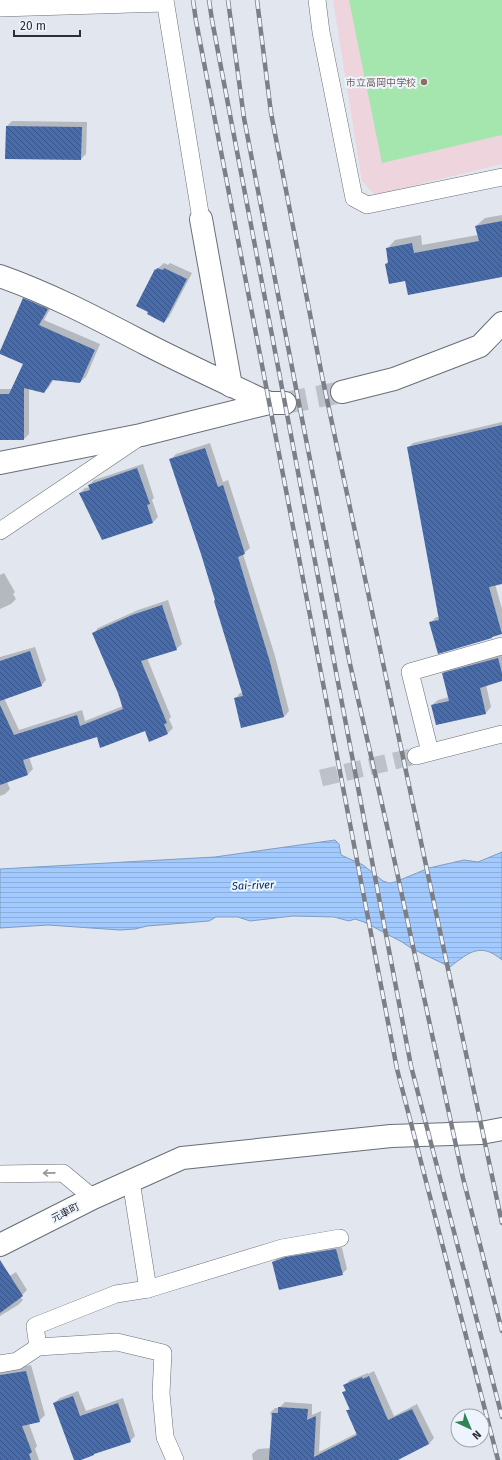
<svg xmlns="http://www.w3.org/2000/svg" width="502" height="1460" font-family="'Fira Sans','Noto Sans JP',sans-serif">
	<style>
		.education { fill: #eed4dc }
		.green { fill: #a4e6ae }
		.water { fill: url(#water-rules); stroke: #7f9cc2 }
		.shadow { fill: #0003 }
		.building { fill: url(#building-back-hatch) }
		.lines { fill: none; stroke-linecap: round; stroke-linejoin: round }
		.street-tunnel { stroke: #bdc1c9; stroke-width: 17; stroke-dasharray: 17 8; stroke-linecap: butt }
		.secondary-tunnel { stroke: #bdc1c9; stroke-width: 22; stroke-dasharray: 22 11; stroke-linecap: butt }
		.street-casing { stroke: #696e76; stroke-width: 18 }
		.secondary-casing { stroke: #696e76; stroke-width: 24 }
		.street { stroke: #fff; stroke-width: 17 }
		.secondary { stroke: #fff; stroke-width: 22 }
		.rail-casing { stroke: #7c7f85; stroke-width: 4.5 }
		.rail { stroke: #eef4fd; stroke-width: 3; stroke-dasharray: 9; stroke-linecap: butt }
		.oneway { stroke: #969798 }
		.education-dot { fill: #8d6e63; stroke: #eef4fd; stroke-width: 1.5 }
		.labels { text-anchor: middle; stroke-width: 4; stroke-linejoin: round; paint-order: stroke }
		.education-label { font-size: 10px; fill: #785e54; stroke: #eef4fd; text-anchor: end }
		.street-label { font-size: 10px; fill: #2d2f32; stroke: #eef4fd }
		.water-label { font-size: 11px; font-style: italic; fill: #00316a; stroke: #eef4fd }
	</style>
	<defs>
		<pattern id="water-rules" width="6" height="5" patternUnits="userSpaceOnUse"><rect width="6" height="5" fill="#a2caff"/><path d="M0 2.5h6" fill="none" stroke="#8caedb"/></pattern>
		<pattern id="building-back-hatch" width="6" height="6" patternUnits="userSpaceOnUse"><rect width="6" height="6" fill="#486cab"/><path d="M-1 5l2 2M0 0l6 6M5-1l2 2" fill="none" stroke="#3a5484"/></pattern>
	</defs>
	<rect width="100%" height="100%" fill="#e1e6ef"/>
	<path class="education" d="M 333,0 L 502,0 L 502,164 L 375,195 L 362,181 Z"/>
	<path class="green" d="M 349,0 L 502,0 L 502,135 L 382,163 Z"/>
	<path class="water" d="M 335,840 L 339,844 L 341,855 L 363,865 L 383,881 L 389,883 L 395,882 L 429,868 L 464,860 L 478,862 L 502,852 L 502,960 C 481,942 469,952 450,967 L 411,948 L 402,942 L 364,922 L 355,919 L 349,921 L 334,917 L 293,916 L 250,921 L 238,917 L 216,917 L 209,921 L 147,926 L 135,929 L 120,930 L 48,925 L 0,928 L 0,869 L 215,857 Z"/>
	<g class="shadow">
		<path d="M 12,121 L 87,122 L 86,154 L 81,159 L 7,126 Z"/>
		<path d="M 502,215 L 502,276 L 406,280 L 386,264 L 389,261 L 387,249 L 395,240 L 421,235 L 422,245 L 478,235 L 476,226 L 485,218 Z"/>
		<path d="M 164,263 L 168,265 L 170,263 L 192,273 L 169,317 L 164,322 L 156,270 Z"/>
		<path d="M 29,293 L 53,304 L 44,320 L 100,344 L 86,377 L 80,382 L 54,379 L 49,387 L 44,392 L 29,389 L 29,434 L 24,439 L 0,439 L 0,389 L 12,389 L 24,363 L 24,299 Z"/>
		<path d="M 502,422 L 502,583 L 495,584 L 502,609 L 502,633 L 494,635 L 492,637 L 430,623 L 436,617 L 439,617 L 408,448 L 413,443 Z"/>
		<path d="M 210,443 L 223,482 L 228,480 L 250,548 L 243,554 L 275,656 L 289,711 L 284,717 L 242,727 L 235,699 L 240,693 L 243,693 L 216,600 L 171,459 L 176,454 Z"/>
		<path d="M 143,464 L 154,498 L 152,500 L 158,517 L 153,522 L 80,493 L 85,488 L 90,487 L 89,485 L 94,480 Z"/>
		<path d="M 4,573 L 15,592 L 13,594 L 16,599 L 11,604 L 0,609 L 0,575 Z"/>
		<path d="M 168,600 L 182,644 L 176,649 L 147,658 L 171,717 L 169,719 L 173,728 L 168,733 L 145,730 L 98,735 L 29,757 L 33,769 L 28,774 L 7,782 L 10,789 L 5,794 L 0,796 L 0,657 L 35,647 L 46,680 L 41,686 L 4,698 L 19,730 L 82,710 L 85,721 L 123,706 L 119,692 L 93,634 L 98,628 L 138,610 Z"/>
		<path d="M 502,653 L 502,680 L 486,685 L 491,707 L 486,713 L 432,705 L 438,700 L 449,697 L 443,674 L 448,668 Z"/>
		<path d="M 341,1244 L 347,1269 L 342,1274 L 273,1262 L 278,1257 Z"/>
		<path d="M 16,1272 L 27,1290 L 20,1297 L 23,1300 L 18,1305 L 0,1316 L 0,1282 Z"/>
		<path d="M 31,1365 L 45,1415 L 39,1421 L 29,1424 L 37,1446 L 35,1449 L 39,1460 L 0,1460 L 0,1371 Z"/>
		<path d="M 374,1371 L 394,1416 L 417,1404 L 434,1438 L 429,1444 L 395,1460 L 253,1460 L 252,1454 L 258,1449 L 287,1447 L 270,1413 L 275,1408 L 279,1408 L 285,1402 L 312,1404 L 312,1415 L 321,1411 L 319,1452 L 357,1433 L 347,1411 L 350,1407 L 343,1393 L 346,1390 L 344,1386 L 350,1380 L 368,1373 L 368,1374 Z"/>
		<path d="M 78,1391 L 86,1411 L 123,1398 L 135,1436 L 130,1441 L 75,1460 L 54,1403 L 60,1398 Z"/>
	</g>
	<g class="building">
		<path d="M 6,126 L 82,127 L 81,160 L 5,159 Z"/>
		<path d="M 502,221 L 502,277 L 408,295 L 405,281 L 389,284 L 385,264 L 388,263 L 386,248 L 412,243 L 414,253 L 479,241 L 475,226 Z"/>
		<path d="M 157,268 L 163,270 L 164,268 L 187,279 L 164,323 L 147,314 L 148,312 L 136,306 L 155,269 L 156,270 Z"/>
		<path d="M 23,298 L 48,309 L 39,325 L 95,350 L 80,383 L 52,380 L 44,393 L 24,388 L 24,440 L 0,440 L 0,394 L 9,394 L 23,364 L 0,354 L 0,351 Z"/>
		<path d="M 502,425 L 502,584 L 489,587 L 502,634 L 492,637 L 492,638 L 438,654 L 429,622 L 439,620 L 407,447 Z"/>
		<path d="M 205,448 L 218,487 L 223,485 L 245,554 L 238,557 L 270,662 L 284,717 L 241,728 L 234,698 L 243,696 L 214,601 L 215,600 L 201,554 L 169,459 Z"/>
		<path d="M 137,468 L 150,504 L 147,505 L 153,523 L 102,540 L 79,493 L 90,490 L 88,485 Z"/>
		<path d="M 162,605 L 177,650 L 141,661 L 167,723 L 164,724 L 168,734 L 149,742 L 145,731 L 100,748 L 97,737 L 23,760 L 28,775 L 0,785 L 0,705 L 14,735 L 77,715 L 80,726 L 123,709 L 118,693 L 92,633 L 132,615 Z"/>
		<path d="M 30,651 L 42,686 L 0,701 L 0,661 Z"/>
		<path d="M 498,658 L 502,673 L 502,681 L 480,688 L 486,714 L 436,725 L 431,705 L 449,701 L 442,673 Z"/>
		<path d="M 336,1249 L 343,1275 L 279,1290 L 272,1262 L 286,1257 Z"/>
		<path d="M 0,1260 L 23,1296 L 0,1313 Z"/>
		<path d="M 26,1371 L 40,1422 L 22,1426 L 32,1452 L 29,1454 L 31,1460 L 0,1460 L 0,1375 Z"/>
		<path d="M 369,1376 L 388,1420 L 412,1409 L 429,1444 L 398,1460 L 269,1460 L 272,1413 L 278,1413 L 278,1407 L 308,1409 L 307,1420 L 316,1416 L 314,1457 L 357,1435 L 346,1410 L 350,1410 L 342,1392 L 346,1391 L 343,1385 L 362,1377 L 363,1379 Z"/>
		<path d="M 73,1396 L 80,1416 L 118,1403 L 131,1442 L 94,1454 L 94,1455 L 81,1460 L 74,1460 L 53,1403 Z"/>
	</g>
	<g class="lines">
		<path class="street-tunnel" d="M 321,778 L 416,756"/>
		<path class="secondary-tunnel" d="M 285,403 L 342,392"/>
		<g class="street-casing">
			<g id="street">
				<path d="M 165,0 L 201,219"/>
				<path d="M 317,0 L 321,32 L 354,198 L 367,205 L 502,177"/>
				<path d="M 0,8 L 165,3"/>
				<path d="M 0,531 L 138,438"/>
				<path d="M 430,752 L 410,672 L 502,646"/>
				<path d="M 416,756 L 502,734"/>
				<path d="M 0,1174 L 63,1173 L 93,1198"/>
				<path d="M 131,1181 L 148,1289"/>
				<path d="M 38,1347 L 117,1342 L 163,1353 L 161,1393 L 165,1437 L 175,1460"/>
				<path d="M 0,1364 L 17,1361 L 38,1347 L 35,1326 L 116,1294 L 148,1289 L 282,1248 L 340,1238"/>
			</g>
		</g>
		<g class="secondary-casing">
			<g id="secondary">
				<path d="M 201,219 L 231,386"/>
				<path d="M 0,276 C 51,294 98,319 146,344 C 187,365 228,384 269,403"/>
				<path d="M 342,392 L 394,379 L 480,346 L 502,323"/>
				<path d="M 0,463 L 141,435 L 269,403 L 285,403"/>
				<path d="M 0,1245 L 93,1198 L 182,1158 L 391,1136 L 481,1133 L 502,1129"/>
			</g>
		</g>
		<use href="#street" class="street"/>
		<use href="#secondary" class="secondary"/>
		<g class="rail-casing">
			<g id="rail">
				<path d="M 193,0 L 196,21 L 397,1069 L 498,1460"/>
				<path d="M 209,0 L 212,20 L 411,1066 L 502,1417"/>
				<path d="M 228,0 L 244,118 L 295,383 L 350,664 L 387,826 L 463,1178 L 502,1331"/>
				<path d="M 257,0 L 271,113 L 322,376 L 502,1223"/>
			</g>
		</g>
		<use href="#rail" class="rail"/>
	</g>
	<defs><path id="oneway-shaft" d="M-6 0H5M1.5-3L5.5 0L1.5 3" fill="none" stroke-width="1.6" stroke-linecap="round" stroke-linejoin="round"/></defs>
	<use class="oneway" href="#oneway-shaft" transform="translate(49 1173) rotate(179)"/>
	<circle class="education-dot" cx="424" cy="82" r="4"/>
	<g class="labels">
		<g class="education-label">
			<text x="416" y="86">市立高岡中学校</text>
		</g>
		<g class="street-label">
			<text transform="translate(65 1212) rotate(-27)" y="4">元車町</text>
		</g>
		<g class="water-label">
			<text transform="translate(253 885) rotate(-2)" y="4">Sai-river</text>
		</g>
	</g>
	<g transform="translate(470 1428) rotate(136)"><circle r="19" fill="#eef4fd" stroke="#a1a5ac"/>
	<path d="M0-3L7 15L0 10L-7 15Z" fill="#2f8355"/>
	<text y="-6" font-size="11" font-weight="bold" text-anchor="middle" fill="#2d2f32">N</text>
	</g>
	<path d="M14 30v6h66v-6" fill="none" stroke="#2d2f32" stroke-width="2"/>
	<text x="20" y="30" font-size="12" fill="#2d2f32" stroke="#eef4fd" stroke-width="3" paint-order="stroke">20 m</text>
</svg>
